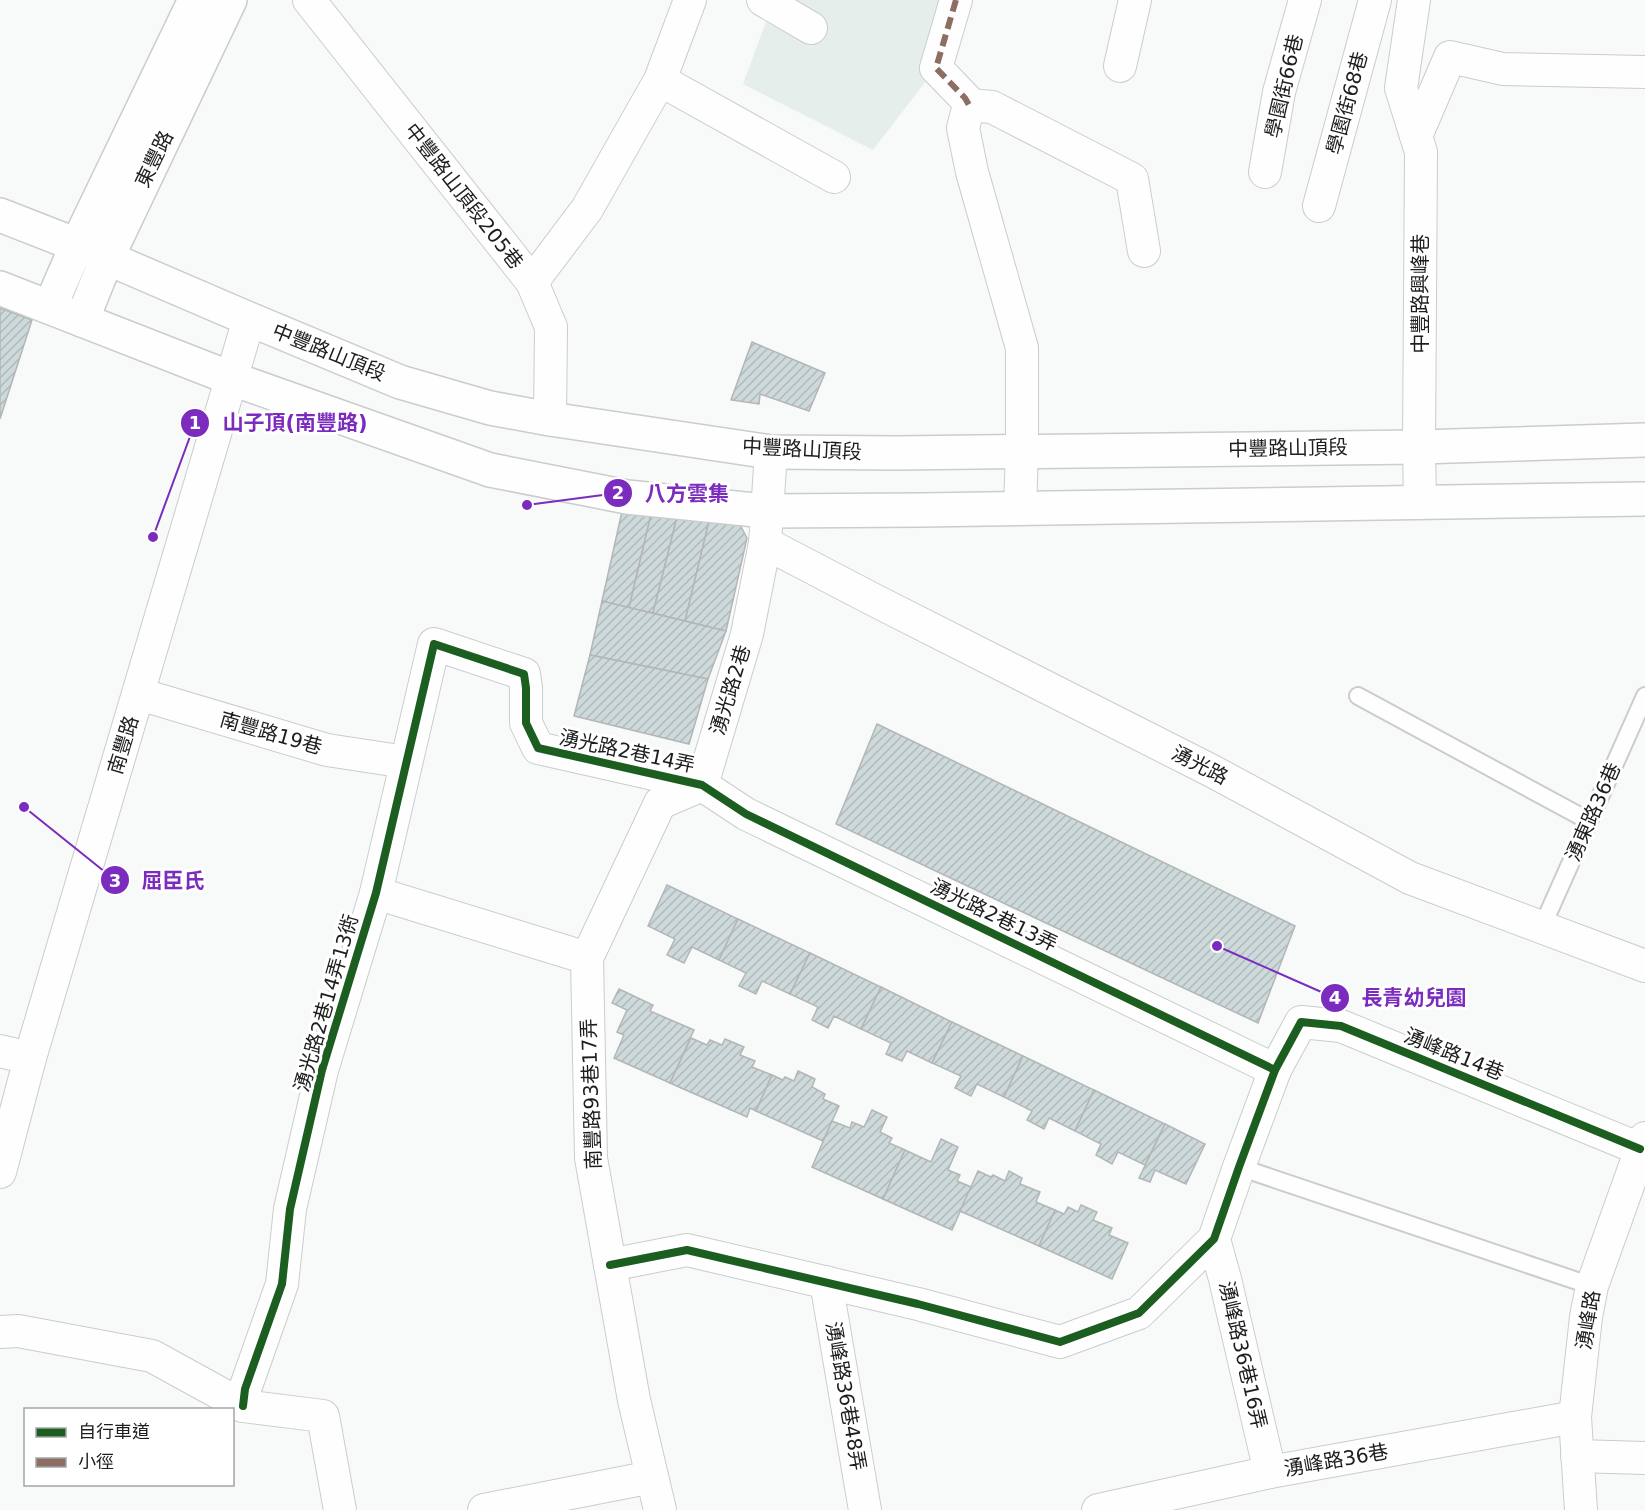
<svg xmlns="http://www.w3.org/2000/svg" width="1645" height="1510" font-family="'DejaVu Sans','Noto Sans TC',sans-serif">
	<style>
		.built { fill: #e6eeeb }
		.building { fill: url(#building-hatch); stroke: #b3b6b5; stroke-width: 1.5 }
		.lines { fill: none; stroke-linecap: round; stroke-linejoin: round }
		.lane-casing { stroke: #cacdcc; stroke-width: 20 }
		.street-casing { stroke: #cacdcc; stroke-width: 34 }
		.secondary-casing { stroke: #cacdcc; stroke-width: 36 }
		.lane { stroke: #fefefe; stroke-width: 16 }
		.street { stroke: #fefefe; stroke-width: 32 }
		.secondary { stroke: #fefefe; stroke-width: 33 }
		.quiet { stroke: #8d6e63; stroke-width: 6; stroke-dasharray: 12 6; stroke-linecap: butt }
		.cycleway-casing { stroke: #fff; stroke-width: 11 }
		.cycleway { stroke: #1b5e20; stroke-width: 8 }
		.labels { text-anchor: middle; stroke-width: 6; stroke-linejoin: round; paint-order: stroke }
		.street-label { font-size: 20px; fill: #1c1e1d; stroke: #fff }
		.leader { fill: none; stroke: #7b2cbf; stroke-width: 2 }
		.callout-dot { fill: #7b2cbf; stroke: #fff; stroke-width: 2 }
		.mark-label { font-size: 18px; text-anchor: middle; font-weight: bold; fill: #fff }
		.callout-label { font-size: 21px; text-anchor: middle; font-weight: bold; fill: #7b2cbf; stroke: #fff; stroke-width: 6; stroke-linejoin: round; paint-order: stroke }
	</style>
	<defs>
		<pattern id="building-hatch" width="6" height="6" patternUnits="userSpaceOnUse" patternTransform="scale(1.5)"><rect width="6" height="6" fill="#cdd9da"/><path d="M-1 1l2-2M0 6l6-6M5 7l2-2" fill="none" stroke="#afbabb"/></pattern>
	</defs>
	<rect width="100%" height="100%" fill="#f7faf9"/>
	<path class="built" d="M 774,0 L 956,0 L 936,68 L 873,150 L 743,84 Z"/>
	<g class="building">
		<path d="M 0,308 L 32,320 L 0,419 Z"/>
		<path d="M 752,342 L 825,373 L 809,411 L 760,394 L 759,404 L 731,400 Z"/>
		<path d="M 623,507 L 652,510 L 629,608 L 602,601 Z"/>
		<path d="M 652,510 L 678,513 L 653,613 L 629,608 Z"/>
		<path d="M 678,513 L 710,517 L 685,621 L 653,613 Z"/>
		<path d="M 710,517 L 740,525 L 747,538 L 726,631 L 685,621 Z"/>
		<path d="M 602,601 L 726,631 L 708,679 L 590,655 Z"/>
		<path d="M 590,655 L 708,679 L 689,744 L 574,716 Z"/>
		<path d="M 877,724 L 1295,926 L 1258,1023 L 836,824 Z"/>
		<path d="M 667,885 L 738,919 L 719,960 L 692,947 L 684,963 L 667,955 L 675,939 L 648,926 Z"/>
		<path d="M 738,919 L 810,953 L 790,994 L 762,981 L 756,994 L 739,986 L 746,973 L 719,960 Z"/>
		<path d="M 810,953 L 881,987 L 861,1029 L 834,1016 L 828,1028 L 812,1020 L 818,1007 L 790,994 Z"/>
		<path d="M 881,987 L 952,1022 L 932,1063 L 907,1051 L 902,1061 L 886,1054 L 891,1043 L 861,1029 Z"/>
		<path d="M 619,989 L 653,1005 L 650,1011 L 694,1030 L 670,1083 L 614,1058 L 624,1035 L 617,1032 L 627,1010 L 612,1003 Z"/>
		<path d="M 952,1022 L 1023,1056 L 1004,1097 L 977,1084 L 971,1096 L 955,1088 L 961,1076 L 932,1063 Z"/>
		<path d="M 691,1038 L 707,1045 L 710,1040 L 722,1045 L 725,1039 L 744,1047 L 740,1055 L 755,1061 L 752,1067 L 772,1075 L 756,1111 L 750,1108 L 747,1117 L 670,1083 Z"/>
		<path d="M 1023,1056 L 1094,1090 L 1075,1131 L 1049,1118 L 1044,1129 L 1027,1120 L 1032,1111 L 1004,1097 Z"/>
		<path d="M 798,1071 L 815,1079 L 812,1087 L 825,1094 L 823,1099 L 839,1106 L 823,1141 L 756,1111 L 772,1075 L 783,1080 L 785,1077 L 794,1081 Z"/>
		<path d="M 1094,1090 L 1165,1124 L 1145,1165 L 1118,1152 L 1112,1164 L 1096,1155 L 1101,1144 L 1075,1131 Z"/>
		<path d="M 872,1110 L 887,1117 L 880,1132 L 892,1138 L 889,1143 L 905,1150 L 883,1199 L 812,1167 L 832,1121 L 850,1128 L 852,1122 L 864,1127 Z"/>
		<path d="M 1165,1124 L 1205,1144 L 1186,1184 L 1155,1170 L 1150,1182 L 1139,1178 Z"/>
		<path d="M 941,1139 L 958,1147 L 948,1170 L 960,1175 L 957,1181 L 971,1187 L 952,1230 L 883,1199 L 905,1150 L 931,1162 Z"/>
		<path d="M 978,1171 L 991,1177 L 993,1175 L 1005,1181 L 1009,1171 L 1022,1178 L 1020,1184 L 1040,1192 L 1036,1202 L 1055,1210 L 1039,1246 L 960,1211 Z"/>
		<path d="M 1081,1205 L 1097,1212 L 1093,1220 L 1112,1228 L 1109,1235 L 1128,1243 L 1112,1279 L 1039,1246 L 1055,1210 L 1064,1214 L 1068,1207 L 1078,1212 Z"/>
	</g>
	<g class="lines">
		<g class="lane-casing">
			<g id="lane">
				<path d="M 1358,696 L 1589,821"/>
				<path d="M 1542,927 L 1645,696"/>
				<path d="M 1239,1167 L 1592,1286"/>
			</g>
		</g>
		<g class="street-casing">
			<g id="street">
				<path d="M 309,0 L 532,282 L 551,327 L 550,419"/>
				<path d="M 763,0 L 811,28"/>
				<path d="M 956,0 L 936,68 L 965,98 L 969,105"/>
				<path d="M 1414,0 L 1401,88 L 1421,152 L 1419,447 L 1420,503"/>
				<path d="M 1120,66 L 1135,0"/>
				<path d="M 660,80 L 834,177"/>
				<path d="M 1416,136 L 1450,57 L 1503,69 L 1645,72"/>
				<path d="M 1265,172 L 1279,92 L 1305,0"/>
				<path d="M 1319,206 L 1375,0"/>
				<path d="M 532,282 L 587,209 L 660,80 L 690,0"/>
				<path d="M 1020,509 L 1022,451 L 1022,348 L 972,172 L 963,128 L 969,105 L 992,107 L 1132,179 L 1144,251"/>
				<path d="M 765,543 L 876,601 L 1212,771 L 1410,878 L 1645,966"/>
				<path d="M 139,694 L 327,750 L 406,762"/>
				<path d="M 376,893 L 587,958"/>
				<path d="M 0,1051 L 30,1058"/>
				<path d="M 0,1172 L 30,1058 L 249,319"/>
				<path d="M 1214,1239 L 1225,1279 L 1270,1472"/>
				<path d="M 610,1265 L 687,1250 L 918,1304 L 1060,1342 L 1139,1313 L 1214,1239 L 1239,1167 L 1275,1070 L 1301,1022 L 1341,1026 L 1640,1149"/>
				<path d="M 826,1282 L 865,1510"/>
				<path d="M 0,1332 L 18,1331 L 152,1356 L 243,1406 L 323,1416 L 340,1510"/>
				<path d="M 243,1406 L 245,1389 L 282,1284 L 290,1209 L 322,1070 L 376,893 L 434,644 L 524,674 L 526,688 L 526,723 L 538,748 L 702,785 L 746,814 L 1275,1070"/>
				<path d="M 1577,1456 L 1645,1458"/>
				<path d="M 484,1510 L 652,1477"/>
				<path d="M 660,1510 L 634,1400 L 591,1158 L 587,958 L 660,803 L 702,785 L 747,634 L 765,543 L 771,452"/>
				<path d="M 1098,1510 L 1270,1472 L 1575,1417"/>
				<path d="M 1581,1510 L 1575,1417 L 1586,1317 L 1592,1286 L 1645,1138"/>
			</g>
		</g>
		<g class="secondary-casing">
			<g id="secondary">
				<path d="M 0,215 L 77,245 L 249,319 L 400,382 L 490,408 L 550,419 L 771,452 L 897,453 L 1419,447 L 1645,440"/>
				<path d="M 0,288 L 233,379 L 490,470 L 627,497 L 766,511 L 922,510 L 1645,499"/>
				<path d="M 50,307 L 77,245 L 195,0"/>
				<path d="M 82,320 L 107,258 L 230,0"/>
			</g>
		</g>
		<use href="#lane" class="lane"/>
		<use href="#street" class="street"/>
		<use href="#secondary" class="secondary"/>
		<path class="quiet" d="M 956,0 L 936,68 L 965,98 L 969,105"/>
		<g class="cycleway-casing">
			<g id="cycleway">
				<path d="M 610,1265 L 687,1250 L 918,1304 L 1060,1342 L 1139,1313 L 1214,1239 L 1239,1167 L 1275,1070 L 1301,1022 L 1341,1026 L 1640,1149"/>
				<path d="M 243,1406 L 245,1389 L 282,1284 L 290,1209 L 322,1070 L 376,893 L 434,644 L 524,674 L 526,688 L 526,723 L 538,748 L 702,785 L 746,814 L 1275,1070"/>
			</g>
		</g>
		<use href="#cycleway" class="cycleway"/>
	</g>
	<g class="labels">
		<g class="street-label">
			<text transform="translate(1284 86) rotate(-77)" y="7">學園街66巷</text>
			<text transform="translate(1347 103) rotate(-75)" y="7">學園街68巷</text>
			<text transform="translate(154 159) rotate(-64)" y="7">東豐路</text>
			<text transform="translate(464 196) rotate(52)" y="7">中豐路山頂段205巷</text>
			<text transform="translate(1420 294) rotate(-90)" y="7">中豐路興峰巷</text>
			<text transform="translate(329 352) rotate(22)" y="7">中豐路山頂段</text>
			<text transform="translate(1288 448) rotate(-1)" y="7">中豐路山頂段</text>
			<text transform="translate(802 449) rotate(3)" y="7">中豐路山頂段</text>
			<text transform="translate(730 690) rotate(-73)" y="7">湧光路2巷</text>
			<text transform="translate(271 733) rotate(16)" y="7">南豐路19巷</text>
			<text transform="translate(123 745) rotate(-73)" y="7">南豐路</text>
			<text transform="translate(627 751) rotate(12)" y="7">湧光路2巷14弄</text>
			<text transform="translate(1200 765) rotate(27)" y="7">湧光路</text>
			<text transform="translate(1593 812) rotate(-66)" y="7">湧東路36巷</text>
			<text transform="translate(994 915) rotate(26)" y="7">湧光路2巷13弄</text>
			<text transform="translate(326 1003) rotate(-74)" y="7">湧光路2巷14弄13衖</text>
			<text transform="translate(1454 1054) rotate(22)" y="7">湧峰路14巷</text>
			<text transform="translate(591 1094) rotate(-92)" y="7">南豐路93巷17弄</text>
			<text transform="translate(1588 1320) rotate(-81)" y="7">湧峰路</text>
			<text transform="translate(1243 1355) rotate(77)" y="7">湧峰路36巷16弄</text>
			<text transform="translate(846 1396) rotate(80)" y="7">湧峰路36巷48弄</text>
			<text transform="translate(1336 1460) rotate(-10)" y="7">湧峰路36巷</text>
		</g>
	</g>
	<path class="leader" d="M153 537L195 423M527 505L618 493M24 807L115 880M1217 946L1335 998"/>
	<g class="callout-dot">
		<circle cx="153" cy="537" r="6"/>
		<circle cx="527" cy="505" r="6"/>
		<circle cx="24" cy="807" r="6"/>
		<circle cx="1217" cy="946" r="6"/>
		<circle cx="195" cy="423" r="15"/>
		<circle cx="618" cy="493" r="15"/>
		<circle cx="115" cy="880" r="15"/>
		<circle cx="1335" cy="998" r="15"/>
	</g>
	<g class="mark-label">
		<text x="195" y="429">1</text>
		<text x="618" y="499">2</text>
		<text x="115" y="887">3</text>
		<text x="1335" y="1004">4</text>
	</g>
	<g class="callout-label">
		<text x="295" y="430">山子頂(南豐路)</text>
		<text x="687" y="501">八方雲集</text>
		<text x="173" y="888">屈臣氏</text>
		<text x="1414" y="1005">長青幼兒園</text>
	</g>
	<rect x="24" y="1408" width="210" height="78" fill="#ffffff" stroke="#a4a5a5" stroke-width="1.5"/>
	<rect x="36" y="1428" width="30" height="9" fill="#1b5e20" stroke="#a4a5a5" stroke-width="1.5"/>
	<text x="78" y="1438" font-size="18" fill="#1c1e1d">自行車道</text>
	<rect x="36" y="1458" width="30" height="9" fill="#8d6e63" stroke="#a4a5a5" stroke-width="1.5"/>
	<text x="78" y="1468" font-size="18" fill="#1c1e1d">小徑</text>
</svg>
